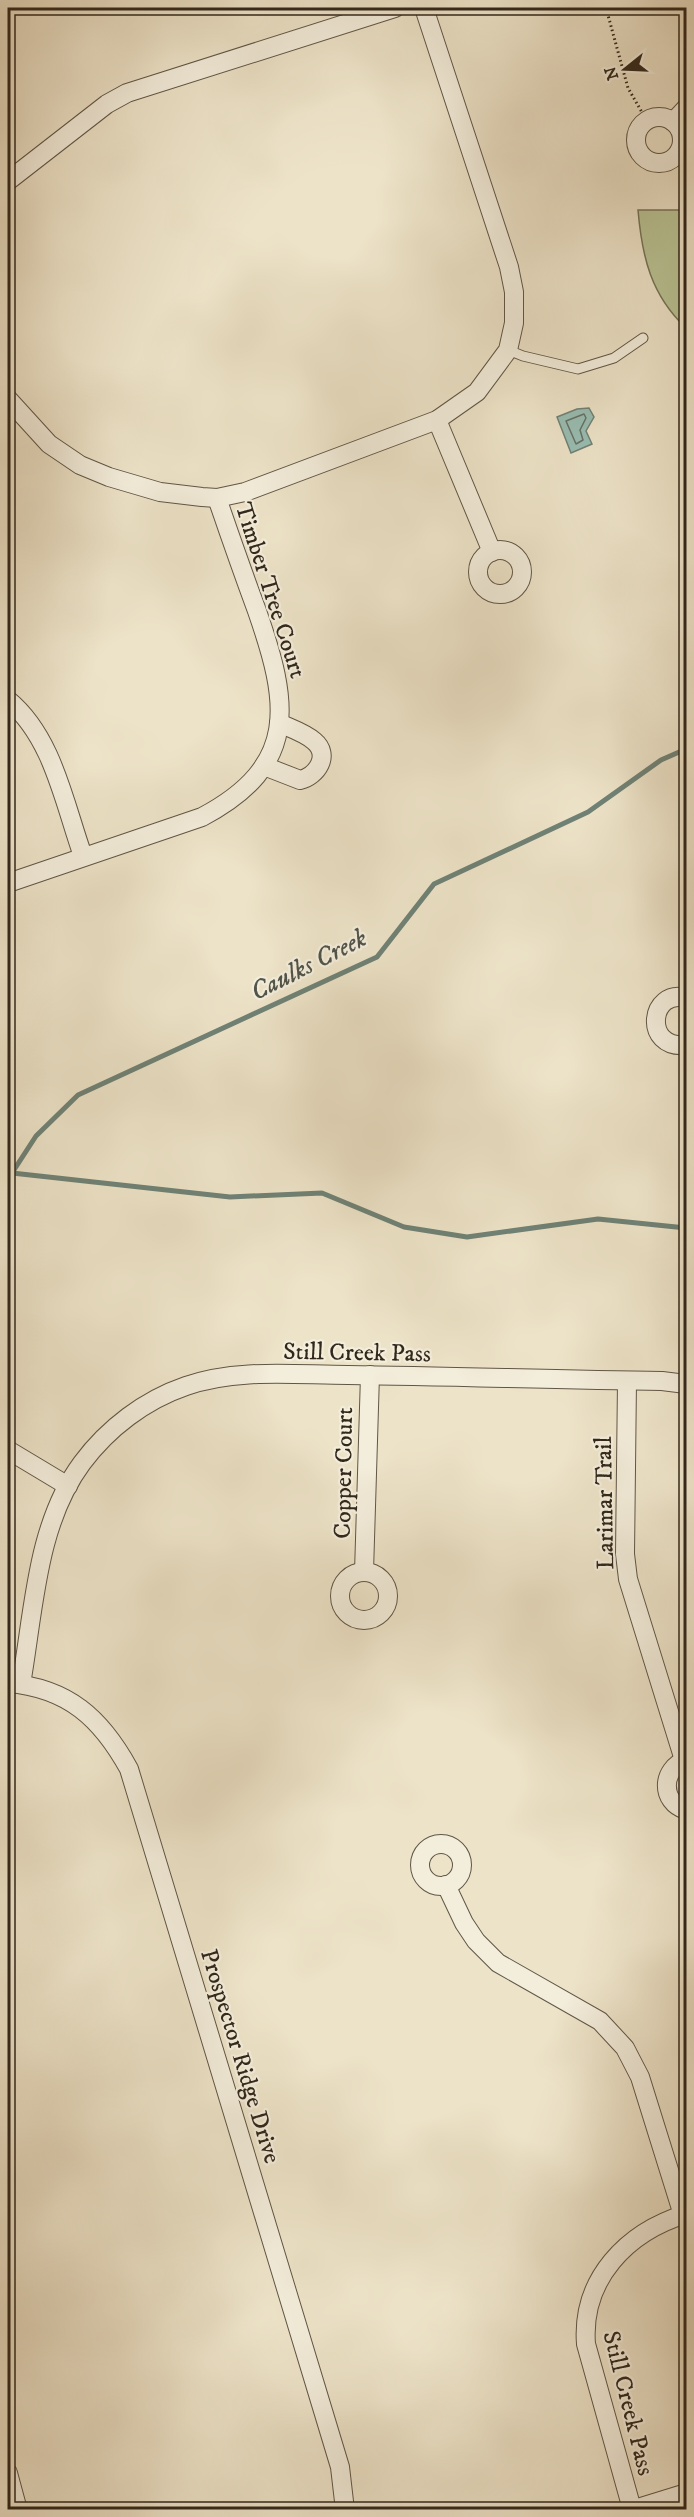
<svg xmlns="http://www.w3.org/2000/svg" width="694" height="2517" font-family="'IM FELL DW Pica',serif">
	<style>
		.green { fill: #b9c395; stroke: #757558; stroke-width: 1.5 }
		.water { fill: #99beb3; stroke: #6f8276; stroke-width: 1.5 }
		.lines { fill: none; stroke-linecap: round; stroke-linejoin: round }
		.shore { stroke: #657267; stroke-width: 1.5 }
		.stream { stroke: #6f8276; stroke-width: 5 }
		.service-casing { stroke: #605646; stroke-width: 11 }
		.minor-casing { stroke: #605646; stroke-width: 20 }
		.path { stroke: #31271b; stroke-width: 3; stroke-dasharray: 1.5 3; stroke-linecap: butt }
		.service { stroke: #f3eddb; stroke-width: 9 }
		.minor { stroke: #f3eddb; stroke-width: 18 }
		.labels { text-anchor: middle; stroke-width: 4.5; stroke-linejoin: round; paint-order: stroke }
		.street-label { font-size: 24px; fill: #31271b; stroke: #f3eddb }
		.water-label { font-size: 26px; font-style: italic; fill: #505449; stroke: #f3eddb }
	</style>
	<rect width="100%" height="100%" fill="#ede3c8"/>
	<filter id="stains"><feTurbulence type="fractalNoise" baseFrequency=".00333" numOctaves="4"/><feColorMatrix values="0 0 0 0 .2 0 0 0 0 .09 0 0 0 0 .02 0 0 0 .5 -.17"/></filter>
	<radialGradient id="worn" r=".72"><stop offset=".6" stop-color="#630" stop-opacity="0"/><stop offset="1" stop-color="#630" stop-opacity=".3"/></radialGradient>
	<path class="green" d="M 638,210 L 686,210 L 686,328 C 651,295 642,257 638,210 Z"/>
	<path class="water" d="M 589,408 L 594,417 L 586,431 L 592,444 L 571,453 L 557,417 L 577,409 Z"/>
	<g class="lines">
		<path class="shore" d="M 584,414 L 586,418 L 580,430 L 583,440 L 576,444 L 566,421 Z"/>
		<g class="stream">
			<path d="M 12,1173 L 230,1197 L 322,1193 L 404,1227 L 467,1237 L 598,1219 L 686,1228"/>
			<path d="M 8,1175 L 12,1173 L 36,1136 L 78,1095 L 377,957 L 434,884 L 588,812 L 661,760 L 686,749"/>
		</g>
		<g class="service-casing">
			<path id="service" d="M 508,350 L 523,356 L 578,369 L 614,358 L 643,338"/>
		</g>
		<g class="minor-casing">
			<g id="minor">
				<circle cx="659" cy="140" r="23"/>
				<path d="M 673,122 L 686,108"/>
				<path d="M 8,181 L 107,104 L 127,93 L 395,8"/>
				<path d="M 8,399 L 49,444 L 80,465 L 109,477 L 160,492 L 202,497 L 217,498 L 245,492 L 437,420 L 477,392 L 508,350 L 514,323 L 514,292 L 509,267 L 424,8"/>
				<path d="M 437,420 L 492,552"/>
				<circle cx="500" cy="572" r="22"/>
				<path d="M 8,700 C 53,737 64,803 83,856"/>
				<path d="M 264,766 L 300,780 C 317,776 331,755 314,741 C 305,733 290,728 279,723"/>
				<path d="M 8,883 L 202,817 C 300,765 289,703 257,611 C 243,573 230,536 217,498"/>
				<path d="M 686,998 C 650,988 642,1049 686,1045"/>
				<path d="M 627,1381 L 625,1554 L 628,1579 L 684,1760"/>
				<path d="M 8,1450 L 68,1486"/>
				<path d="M 364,1572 L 370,1375"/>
				<circle cx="364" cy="1596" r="24"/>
				<path d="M 8,1683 C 68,1688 101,1718 129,1769 L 340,2467 L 345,2510"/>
				<path d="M 21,1684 C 34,1611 36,1525 82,1463 C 108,1428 145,1400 186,1386 C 237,1368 296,1375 348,1375 C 453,1376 557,1380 662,1381 L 686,1384"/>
				<path d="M 686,1760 C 661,1769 660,1802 686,1810"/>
				<circle cx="441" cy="1865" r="21"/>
				<path d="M 446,1885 L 464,1923 L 476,1941 L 498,1963 L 600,2021 L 625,2048 L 640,2077 L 683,2215"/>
				<path d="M 8,2473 L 18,2510"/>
				<path d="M 632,2509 L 586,2344 C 581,2279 627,2232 686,2214"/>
				<path d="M 631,2510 L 686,2493"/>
			</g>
		</g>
		<path class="path" d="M 606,8 L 628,88 L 647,121"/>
		<use href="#service" class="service"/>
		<use href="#minor" class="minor"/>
	</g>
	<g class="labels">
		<g class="street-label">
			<text transform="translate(271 590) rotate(72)" y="8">Timber Tree Court</text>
			<text transform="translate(357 1352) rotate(1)" y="8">Still Creek Pass</text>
			<text transform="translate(343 1473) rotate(-89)" y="8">Copper Court</text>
			<text transform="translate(604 1503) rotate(-91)" y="8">Larimar Trail</text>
			<text transform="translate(241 2056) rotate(73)" y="8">Prospector Ridge Drive</text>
			<text transform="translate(629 2403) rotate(76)" y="8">Still Creek Pass</text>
		</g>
		<g class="water-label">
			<text transform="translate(308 964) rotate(-27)" y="9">Caulks Creek</text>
		</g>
	</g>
	<rect width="694" height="2517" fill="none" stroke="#ede3c8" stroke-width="30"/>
	<rect x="9" y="9" width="676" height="2499" fill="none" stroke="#31271b" stroke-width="3"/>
	<rect x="15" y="15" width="664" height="2487" fill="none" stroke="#31271b" stroke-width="1.5"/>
	<g transform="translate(625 69) rotate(252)" stroke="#f3eddb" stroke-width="4.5" paint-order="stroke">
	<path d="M0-4.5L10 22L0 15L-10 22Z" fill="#31271b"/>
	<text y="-9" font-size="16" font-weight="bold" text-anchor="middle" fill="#31271b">N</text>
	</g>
	<rect width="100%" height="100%" filter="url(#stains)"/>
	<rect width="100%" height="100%" fill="url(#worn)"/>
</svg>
